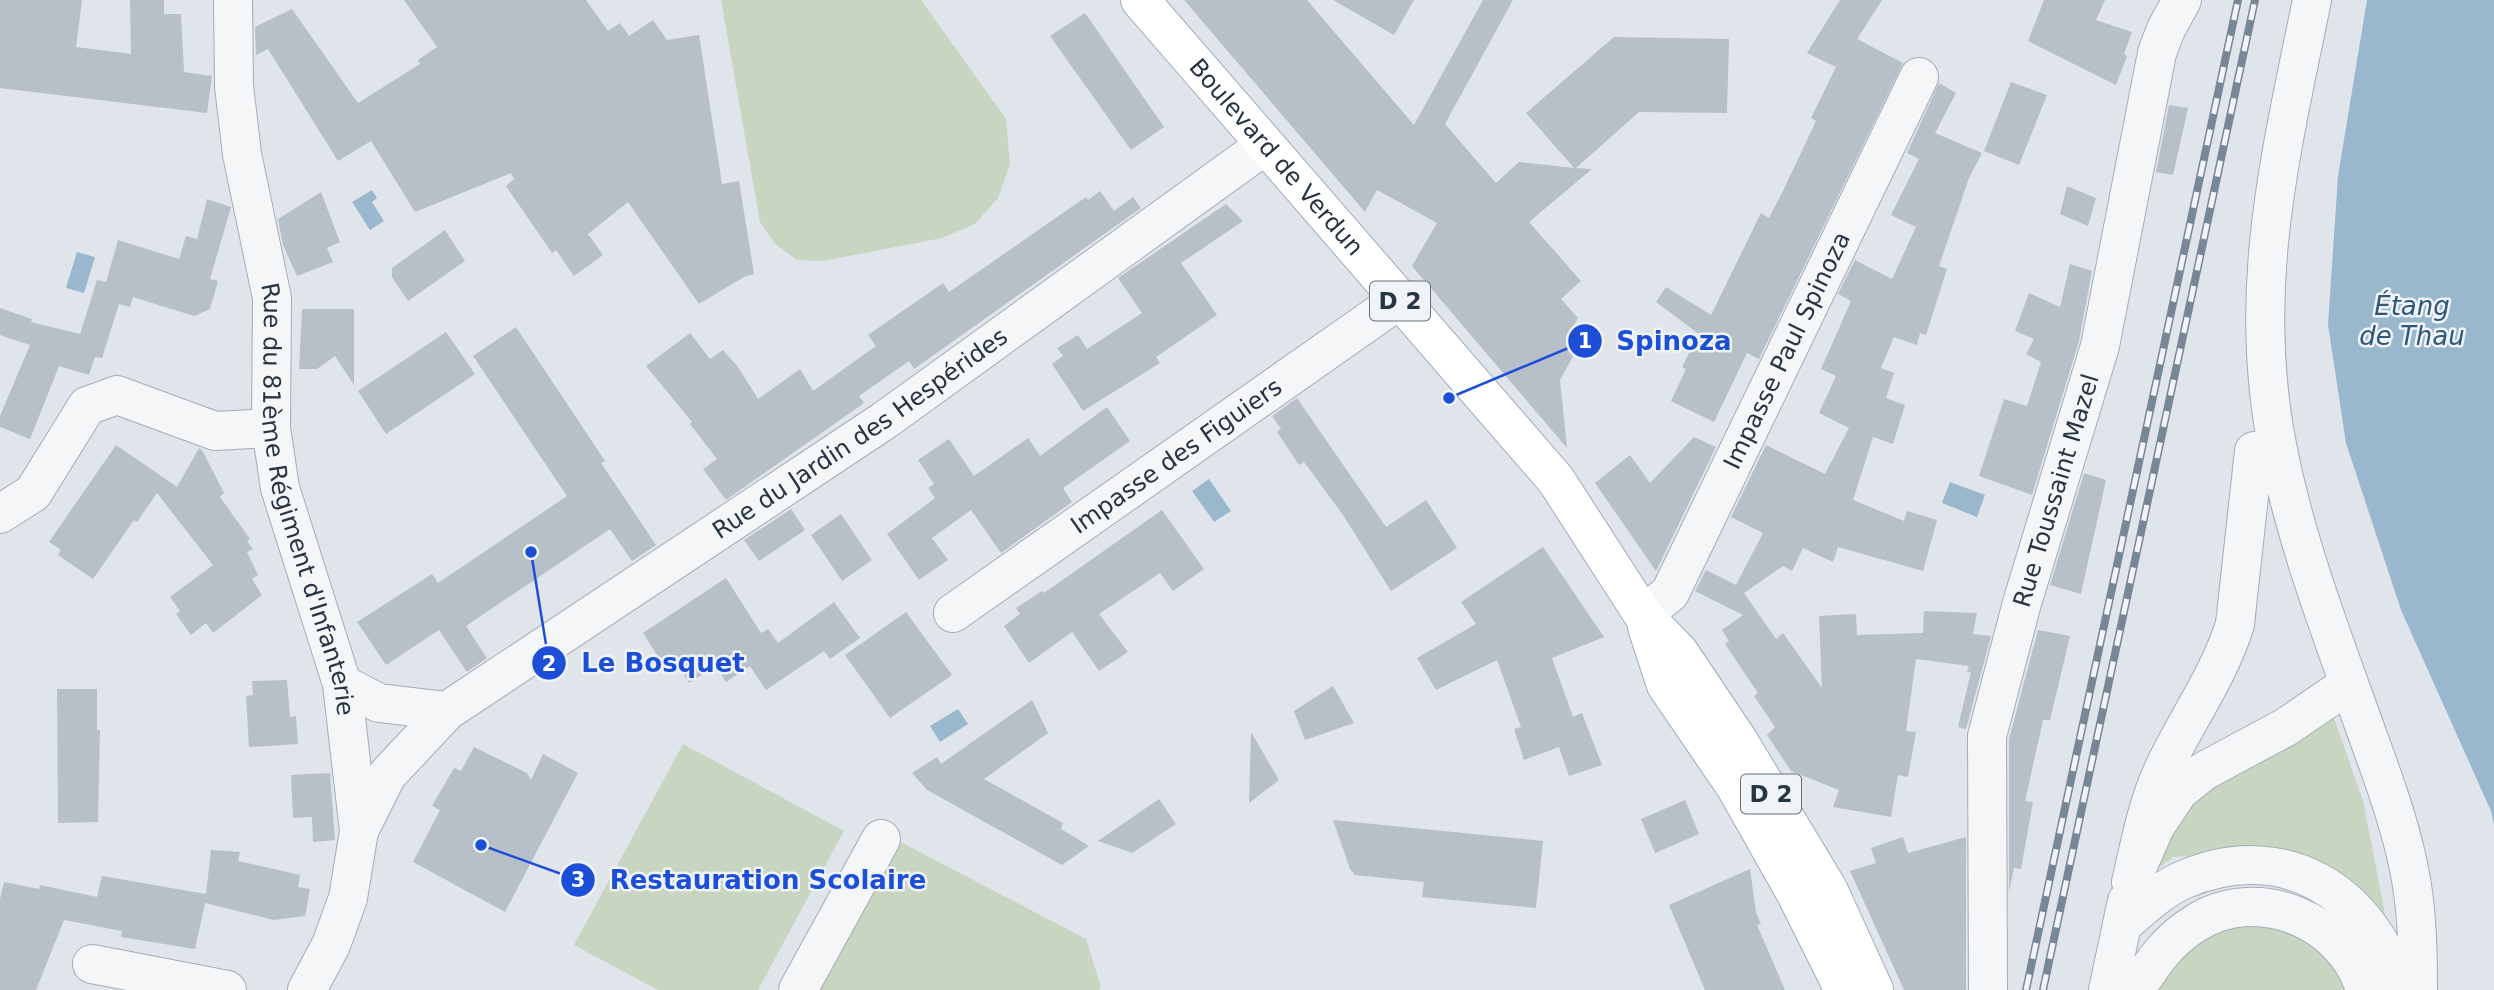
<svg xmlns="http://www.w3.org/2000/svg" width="2494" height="990" font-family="'DejaVu Sans',sans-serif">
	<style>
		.green { fill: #c8d5c1 }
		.water { fill: #99b7cd }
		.building { fill: #b7bfc9 }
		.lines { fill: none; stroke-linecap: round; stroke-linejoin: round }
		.minor-casing { stroke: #a5acb6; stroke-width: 40 }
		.major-casing { stroke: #9fabb7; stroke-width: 40 }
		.minor { stroke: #f4f6f8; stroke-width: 38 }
		.major { stroke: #fff; stroke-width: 38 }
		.rail-casing { stroke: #798695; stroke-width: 8 }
		.rail { stroke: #f0f4f8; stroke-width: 5; stroke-dasharray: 16; stroke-linecap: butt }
		.labels { text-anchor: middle; stroke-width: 5; stroke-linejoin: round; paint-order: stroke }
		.shield { fill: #f0f4f8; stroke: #636e7a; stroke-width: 2 }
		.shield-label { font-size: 23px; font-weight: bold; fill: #273444 }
		.street-label { font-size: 24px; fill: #273444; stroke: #f0f4f8 }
		.water-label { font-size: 26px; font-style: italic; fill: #2e587b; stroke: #f0f4f8 }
		.leader { fill: none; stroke: #1d4ed8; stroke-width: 2.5 }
		.callout-dot { fill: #1d4ed8; stroke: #f0f4f8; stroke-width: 2.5 }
		.mark-label { font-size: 21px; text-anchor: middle; font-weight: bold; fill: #fff }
		.callout-label { font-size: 26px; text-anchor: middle; font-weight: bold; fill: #1d4ed8; stroke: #f0f4f8; stroke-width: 5; stroke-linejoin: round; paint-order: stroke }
	</style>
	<rect width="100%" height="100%" fill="#e0e5eb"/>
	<g class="green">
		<path d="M 721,0 L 921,0 L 1006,119 L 1010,164 L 998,198 L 975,224 L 942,238 L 823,261 L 797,260 L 775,244 L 760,222 Z"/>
		<path d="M 2334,718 L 2363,801 L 2388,929 L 2207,855 L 2173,857 L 2151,874 L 2187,804 L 2237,768 Z"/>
		<path d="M 683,744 L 844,831 L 758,990 L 658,990 L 574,945 Z"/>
		<path d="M 895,839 L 1086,939 L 1101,987 L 1099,990 L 819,990 Z"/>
		<path d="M 2229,925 C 2242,926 2256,924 2268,926 C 2301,933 2337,956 2345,990 L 2149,990 L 2201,936 Z"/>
	</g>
	<g class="water">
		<path d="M 2367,0 L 2494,0 L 2494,825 L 2491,811 L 2401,610 L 2346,443 L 2328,325 L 2338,176 Z"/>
		<path d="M 372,190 L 377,198 L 372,202 L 384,221 L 370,230 L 352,202 Z"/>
		<path d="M 77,252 L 95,257 L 84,293 L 66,288 Z"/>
		<path d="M 1209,479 L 1231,511 L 1214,522 L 1192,491 Z"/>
		<path d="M 1950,482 L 1985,495 L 1977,517 L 1942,503 Z"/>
		<path d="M 958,709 L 968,724 L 940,742 L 930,726 Z"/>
	</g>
	<g class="building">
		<path d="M 0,0 L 82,0 L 76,47 L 131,54 L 130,0 L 164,0 L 164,14 L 181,14 L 184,72 L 212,76 L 207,113 L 0,88 Z"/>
		<path d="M 404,0 L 586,0 L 608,31 L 620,23 L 629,36 L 653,20 L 667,40 L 699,35 L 722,184 L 739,181 L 754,274 L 744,277 L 699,304 L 628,202 L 588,234 L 603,255 L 574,276 L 556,250 L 552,253 L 506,186 L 514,179 L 511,173 L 415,212 L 371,141 L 338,161 L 268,49 L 256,55 L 255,27 L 292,9 L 358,103 L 420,64 L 418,60 L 437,47 Z"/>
		<path d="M 1184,0 L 1307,0 L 1414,125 L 1483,0 L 1513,0 L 1445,124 L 1496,183 L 1519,162 L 1574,168 L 1526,113 L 1614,37 L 1729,39 L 1727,113 L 1639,112 L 1576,168 L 1592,169 L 1529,222 L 1581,281 L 1561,299 L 1578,318 L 1572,328 L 1582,340 L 1560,380 L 1567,448 L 1412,266 L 1437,223 L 1377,190 L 1365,212 Z"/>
		<path d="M 1333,0 L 1414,0 L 1394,35 Z"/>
		<path d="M 1840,0 L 1882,0 L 1857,39 L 1903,63 L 1759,359 L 1747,353 L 1714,422 L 1671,401 L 1686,369 L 1682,367 L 1699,334 L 1656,302 L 1666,287 L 1711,315 L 1761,213 L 1769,218 L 1782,193 L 1816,121 L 1811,118 L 1836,67 L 1807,53 Z"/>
		<path d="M 2044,0 L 2105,0 L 2096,20 L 2132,32 L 2124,54 L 2127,56 L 2116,85 L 2028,41 Z"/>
		<path d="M 1085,13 L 1164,127 L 1131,150 L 1050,36 Z"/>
		<path d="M 2011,82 L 2047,95 L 2019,165 L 1984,151 Z"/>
		<path d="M 1939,83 L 1956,93 L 1935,133 L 1982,153 L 1969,178 L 1939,266 L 1947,269 L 1926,335 L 1920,333 L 1917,345 L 1894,337 L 1881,368 L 1894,373 L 1886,398 L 1905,405 L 1893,444 L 1873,437 L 1853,500 L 1904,521 L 1907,511 L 1937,520 L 1923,571 L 1838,547 L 1833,562 L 1803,548 L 1792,571 L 1783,566 L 1744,593 L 1776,639 L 1783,633 L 1822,688 L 1819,616 L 1856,614 L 1857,635 L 1923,633 L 1924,611 L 1977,613 L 1973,634 L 1991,636 L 1966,729 L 1958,727 L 1971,672 L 1967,672 L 1969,666 L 1916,659 L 1906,731 L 1916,732 L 1908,777 L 1898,775 L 1891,817 L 1833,807 L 1839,790 L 1791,771 L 1767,735 L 1775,727 L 1754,696 L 1758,693 L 1725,644 L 1729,641 L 1722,630 L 1743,615 L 1695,591 L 1706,570 L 1736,585 L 1763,533 L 1731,517 L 1766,445 L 1825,474 L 1849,428 L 1819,413 L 1836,376 L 1821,369 L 1851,301 L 1838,294 L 1855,260 L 1892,279 L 1916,227 L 1891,215 L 1919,159 L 1907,153 Z"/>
		<path d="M 2169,105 L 2188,108 L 2173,175 L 2156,172 Z"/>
		<path d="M 2067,186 L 2096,198 L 2088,226 L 2060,214 Z"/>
		<path d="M 1100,191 L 1114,211 L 1133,197 L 1141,208 L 914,369 L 909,361 L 859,396 L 864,403 L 726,500 L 703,469 L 717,459 L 690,424 L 692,422 L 646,366 L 690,333 L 710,359 L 723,350 L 738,367 L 758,399 L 800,369 L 813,391 L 876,346 L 868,335 L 943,283 L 949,292 L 1086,197 L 1088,200 Z"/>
		<path d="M 321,192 L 340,242 L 327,248 L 333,262 L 297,276 L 283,245 L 278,219 Z"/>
		<path d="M 207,199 L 231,207 L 210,279 L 218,281 L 210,309 L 194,316 L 133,297 L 130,307 L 119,304 L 102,358 L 95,357 L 89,375 L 59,366 L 30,439 L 0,427 L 0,416 L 30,345 L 0,335 L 0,308 L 32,319 L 31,322 L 80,334 L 97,280 L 106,282 L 118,240 L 179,259 L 186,236 L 197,239 Z"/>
		<path d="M 1226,204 L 1243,221 L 1181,263 L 1217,315 L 1156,357 L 1160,363 L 1083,411 L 1052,364 L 1063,356 L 1057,348 L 1078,335 L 1087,349 L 1142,313 L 1118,278 Z"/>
		<path d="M 445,230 L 465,261 L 408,301 L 392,277 L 392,268 Z"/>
		<path d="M 2070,264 L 2092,271 L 2079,341 L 2032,495 L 1979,476 L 2004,399 L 2027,406 L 2041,362 L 2026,354 L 2034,339 L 2015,331 L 2029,293 L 2060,307 Z"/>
		<path d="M 302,309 L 354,309 L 354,385 L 335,356 L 317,369 L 299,369 Z"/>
		<path d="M 516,327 L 605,461 L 601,463 L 656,545 L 632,561 L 610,529 L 466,626 L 487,658 L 467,672 L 439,630 L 386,665 L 357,622 L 432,574 L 438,583 L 567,496 L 473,356 Z"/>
		<path d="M 446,332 L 475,374 L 386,434 L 358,391 Z"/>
		<path d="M 1297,398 L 1386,527 L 1426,500 L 1457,548 L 1391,591 L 1343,515 L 1304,462 L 1299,465 L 1277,432 L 1281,429 L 1272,416 Z"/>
		<path d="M 1107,407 L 1130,441 L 1063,488 L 1072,502 L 1001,553 L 971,510 L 932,538 L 948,560 L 919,580 L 887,534 L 935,498 L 928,488 L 934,484 L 918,460 L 949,439 L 974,476 L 1028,438 L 1040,456 Z"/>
		<path d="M 1694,437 L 1716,447 L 1656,571 L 1595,483 L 1630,455 L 1650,483 Z"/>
		<path d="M 116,445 L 177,487 L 199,448 L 202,450 L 224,493 L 220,497 L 250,539 L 247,541 L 253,549 L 247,552 L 258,575 L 252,579 L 262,595 L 213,633 L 206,623 L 191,635 L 176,614 L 180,611 L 170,597 L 213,565 L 157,493 L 137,522 L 134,520 L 93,579 L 58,555 L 61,550 L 49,542 Z"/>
		<path d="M 2084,473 L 2106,480 L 2081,594 L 2050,585 Z"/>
		<path d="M 791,509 L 805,530 L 759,561 L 744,540 Z"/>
		<path d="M 1162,510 L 1204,569 L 1173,591 L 1160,573 L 1099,614 L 1128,652 L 1099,671 L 1072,632 L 1029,663 L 1004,626 L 1020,614 L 1016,608 L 1042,591 L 1044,593 Z"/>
		<path d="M 841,514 L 872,560 L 842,581 L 811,535 Z"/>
		<path d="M 1543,547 L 1604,637 L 1552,658 L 1573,717 L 1582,713 L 1602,765 L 1569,776 L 1559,747 L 1524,760 L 1514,729 L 1521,727 L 1497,660 L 1436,690 L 1417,658 L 1476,624 L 1461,602 Z"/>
		<path d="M 726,578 L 761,633 L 768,629 L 778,643 L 834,602 L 860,638 L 830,659 L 824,651 L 766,690 L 750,666 L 726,682 L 716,666 L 689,683 L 672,656 L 661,661 L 643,633 Z"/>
		<path d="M 906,612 L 952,675 L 890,718 L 845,655 Z"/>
		<path d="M 2038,630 L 2070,636 L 2050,720 L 2043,720 L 2025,801 L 2033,802 L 2021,869 L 2014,868 L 2009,892 L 2009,739 Z"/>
		<path d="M 287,680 L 290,717 L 296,716 L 298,744 L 249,747 L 246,696 L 253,695 L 252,681 Z"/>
		<path d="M 1333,686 L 1354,723 L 1305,740 L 1294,711 Z"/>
		<path d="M 57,689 L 97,689 L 97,730 L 100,730 L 98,822 L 58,823 Z"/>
		<path d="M 1032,700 L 1048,733 L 984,779 L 1063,823 L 1061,829 L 1089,846 L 1062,865 L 927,790 L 912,773 L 937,757 L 941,764 Z"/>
		<path d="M 1251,732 L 1279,780 L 1249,803 Z"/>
		<path d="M 474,747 L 527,773 L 531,780 L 543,754 L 578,773 L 505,912 L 413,862 L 440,810 L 432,806 L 454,768 L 461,771 Z"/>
		<path d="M 330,773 L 335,840 L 313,842 L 312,817 L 293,818 L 291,775 Z"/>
		<path d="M 1159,799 L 1176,824 L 1132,853 L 1098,841 Z"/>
		<path d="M 1685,800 L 1699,834 L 1655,853 L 1641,819 Z"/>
		<path d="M 1333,820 L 1543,841 L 1536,908 L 1422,897 L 1424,882 L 1355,875 L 1350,869 Z"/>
		<path d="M 1903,837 L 1908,853 L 1966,837 L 1966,990 L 1904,990 L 1850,871 L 1876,863 L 1871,848 Z"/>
		<path d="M 211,850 L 240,852 L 238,861 L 300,875 L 298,887 L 310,889 L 305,916 L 274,920 L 205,903 L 195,949 L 121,937 L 122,931 L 64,920 L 36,990 L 0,990 L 0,899 L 4,882 L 39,889 L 40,885 L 97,897 L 102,876 L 206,894 Z"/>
		<path d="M 1750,869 L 1756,912 L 1761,924 L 1757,925 L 1785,990 L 1705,990 L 1669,905 Z"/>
	</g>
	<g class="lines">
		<g class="minor-casing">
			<g id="minor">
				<path id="s1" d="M 233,0 L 234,86 L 242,154 L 272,298 L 271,428 L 280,488 L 342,684 L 359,831 L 348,898 L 331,945 L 307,990"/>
				<path d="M 2312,0 C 2280,157 2245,294 2279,455 C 2298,548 2333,638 2365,728 C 2381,772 2398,817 2408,864 C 2417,905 2418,947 2418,990"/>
				<path d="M 2254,451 L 2235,624 C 2219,676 2187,719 2164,768 C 2147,804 2140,844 2131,882 L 2155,827 L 2179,791 L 2204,771 L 2286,727 L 2349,684"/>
				<path d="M 0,514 L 33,493 L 87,406 L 117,395 L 215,431 L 271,428"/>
				<path id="s2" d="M 953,613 L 1399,300"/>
				<path id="s3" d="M 1643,615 L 1670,593 L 1919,77"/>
				<path d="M 342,684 L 379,703 L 447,711"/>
				<path id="s4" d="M 359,831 L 387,775 L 447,711 L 885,420 L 1264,146"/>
				<path d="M 2122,925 C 2141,909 2160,890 2183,880 C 2283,837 2370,891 2400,990"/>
				<path d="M 92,964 L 227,990"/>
				<path d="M 798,990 L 881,839"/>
				<path id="s5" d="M 1988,990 L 1987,736 L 2022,603 L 2100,346 L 2157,53 L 2166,29 L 2182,0"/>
				<path d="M 2108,990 L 2127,901"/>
				<path d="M 2136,990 C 2152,963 2169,939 2196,923 C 2259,883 2346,922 2365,990"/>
			</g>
		</g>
		<g class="major-casing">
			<g id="major">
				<path id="s6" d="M 1140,0 L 1556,480 L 1643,615 L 1679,652 L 1738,740 L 1828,889 L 1874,990"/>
				<path d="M 1647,627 L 1666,685 L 1735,786 L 1796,894 L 1844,990"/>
			</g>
		</g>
		<use href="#minor" class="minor"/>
		<use href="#major" class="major"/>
		<g class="rail-casing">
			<g id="rail">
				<path d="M 2026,990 L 2238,0"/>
				<path d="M 2043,990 L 2255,0"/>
			</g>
		</g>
		<use href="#rail" class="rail"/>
	</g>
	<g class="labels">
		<g class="shield">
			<rect x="1370" y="281.5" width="60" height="39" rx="5"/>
			<rect x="1741" y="774.5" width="60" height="39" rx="5"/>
		</g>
		<g class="shield-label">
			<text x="1400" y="309">D 2</text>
			<text x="1771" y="802">D 2</text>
		</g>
		<g class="street-label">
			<text dy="8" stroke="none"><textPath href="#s6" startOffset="208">Boulevard de Verdun</textPath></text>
			<text dy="8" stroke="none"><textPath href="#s3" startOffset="304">Impasse Paul Spinoza</textPath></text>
			<text dy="8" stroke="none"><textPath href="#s4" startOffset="648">Rue du Jardin des Hespérides</textPath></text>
			<text dy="8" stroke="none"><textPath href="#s2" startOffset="273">Impasse des Figuiers</textPath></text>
			<text dy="8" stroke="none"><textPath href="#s5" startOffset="509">Rue Toussaint Mazel</textPath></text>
			<text dy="8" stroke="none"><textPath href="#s1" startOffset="508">Rue du 81ème Régiment d'Infanterie</textPath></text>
		</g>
		<g class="water-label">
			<text x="2412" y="315">Étang<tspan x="2412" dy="30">de Thau</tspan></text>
		</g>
	</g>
	<path class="leader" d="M1449 398L1585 341M531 552L549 663M481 845L578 880"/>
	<g class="callout-dot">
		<circle cx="1449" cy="398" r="7"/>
		<circle cx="531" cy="552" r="7"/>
		<circle cx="481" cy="845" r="7"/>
		<circle cx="1585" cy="341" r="18"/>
		<circle cx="549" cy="663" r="18"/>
		<circle cx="578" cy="880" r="18"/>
	</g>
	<g class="mark-label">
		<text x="1585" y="348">1</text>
		<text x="549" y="671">2</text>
		<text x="578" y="887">3</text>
	</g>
	<g class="callout-label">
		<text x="1674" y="350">Spinoza</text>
		<text x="663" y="672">Le Bosquet</text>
		<text x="768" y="889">Restauration Scolaire</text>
	</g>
</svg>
